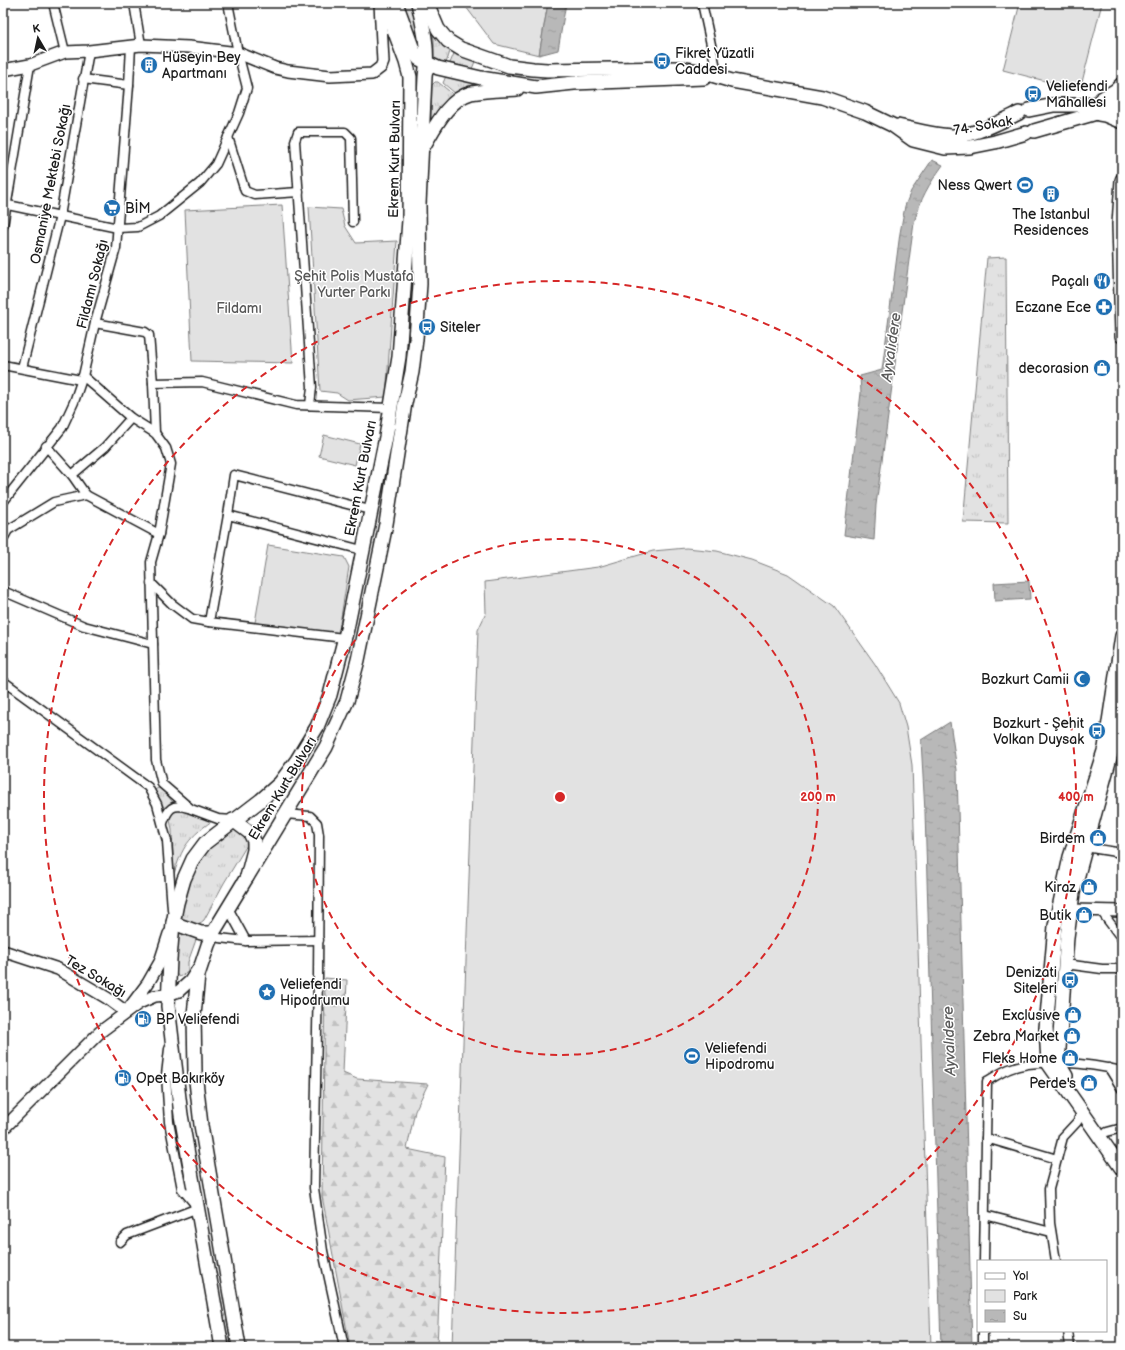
<svg xmlns="http://www.w3.org/2000/svg" width="1125" height="1350" font-family="'Balsamiq Sans',sans-serif">
	<style>
		.grass { fill: url(#grass-tufts); stroke: #7f7f7f }
		.forest { fill: url(#forest-firs); stroke: #7f7f7f }
		.park { fill: #e2e2e2; stroke: #7f7f7f }
		.water { fill: url(#water-ripples); stroke: #7a7a7a }
		.lines { fill: none; stroke-linecap: round; stroke-linejoin: round }
		.street-casing { stroke: #1c1c1c; stroke-width: 11 }
		.secondary-casing { stroke: #1c1c1c; stroke-width: 14 }
		.primary-casing { stroke: #1c1c1c; stroke-width: 16 }
		.street { stroke: #fff; stroke-width: 8 }
		.secondary { stroke: #fff; stroke-width: 11 }
		.primary { stroke: #fff; stroke-width: 13 }
		.ring { fill: none; stroke: #d62828; stroke-width: 2; stroke-dasharray: 7 5 }
		.labels { text-anchor: middle; stroke-width: 3; stroke-linejoin: round; paint-order: stroke }
		.poi-label { font-size: 14px; fill: #1c1c1c; stroke: #fff; text-anchor: end }
		.street-label { font-size: 14px; fill: #1c1c1c; stroke: #fff }
		.park-label { font-size: 14px; fill: #575757; stroke: #fff }
		.water-label { font-size: 15px; font-style: italic; fill: #5a5a5a; stroke: #fff }
		.centre { fill: #d62828; stroke: #fff; stroke-width: 2 }
		.ring-label { font-size: 12px; text-anchor: middle; font-weight: bold; fill: #d62828; stroke: #fff; stroke-width: 3; stroke-linejoin: round; paint-order: stroke }
	</style>
	<defs>
		<pattern id="grass-tufts" width="24" height="20" patternUnits="userSpaceOnUse"><rect width="24" height="20" fill="#e2e2e2"/><path d="M3 7l-1-3M5 7V3M7 7l1-3M15 17l-1-3M17 17v-4M19 17l1-3" fill="none" stroke="#c1c1c1"/></pattern>
		<pattern id="forest-firs" width="22" height="20" patternUnits="userSpaceOnUse"><rect width="22" height="20" fill="#e2e2e2"/><path d="M5 1l3.5 6h-7zM16 11l3.5 6h-7z" fill="#c1c1c1"/></pattern>
		<pattern id="water-ripples" width="26" height="14" patternUnits="userSpaceOnUse"><rect width="26" height="14" fill="#b8b8b8"/><path d="M2 4q2-2 4 0t4 0M15 11q2-2 4 0t4 0" fill="none" stroke="#9e9e9e"/></pattern>
	</defs>
	<rect width="100%" height="100%" fill="#fff"/>
	<filter id="ink" filterUnits="userSpaceOnUse"><feTurbulence type="fractalNoise" baseFrequency=".025" numOctaves="2"/><feDisplacementMap in="SourceGraphic" scale="8" xChannelSelector="R" yChannelSelector="G"/><feConvolveMatrix kernelMatrix="1 2 1 2 8 2 1 2 1" color-interpolation-filters="sRGB"/></filter>
	<g filter="url(#ink)">
		<g class="grass">
			<path d="M 402,3 L 411,3 L 421,46 L 419,49 Z"/>
			<path d="M 432,25 L 451,49 L 446,63 L 434,59 L 434,40 Z"/>
			<path d="M 455,51 L 476,59 L 472,69 L 450,63 Z"/>
			<path d="M 446,76 L 469,81 L 474,84 L 456,94 L 443,83 Z"/>
			<path d="M 435,82 L 438,82 L 455,96 L 431,121 L 432,85 Z"/>
			<path d="M 1006,257 L 1008,523 L 963,522 L 987,258 Z"/>
			<path d="M 158,788 L 162,788 L 174,804 L 166,810 L 153,791 Z"/>
			<path d="M 178,809 L 212,821 C 185,840 181,850 172,881 L 173,855 L 172,830 L 169,815 Z"/>
			<path d="M 231,829 L 238,829 L 249,841 L 247,845 L 224,883 L 204,920 C 197,927 191,923 182,920 C 181,905 196,859 207,849 C 214,841 223,835 231,829 Z"/>
			<path d="M 177,930 L 197,937 L 188,962 L 188,972 L 179,977 L 174,971 Z"/>
		</g>
		<path class="forest" d="M 325,978 L 347,980 L 343,1073 L 357,1079 L 428,1084 L 415,1111 L 407,1149 L 445,1157 L 437,1347 L 350,1347 L 322,1196 Z"/>
		<g class="park">
			<path d="M 463,3 L 548,3 L 539,55 L 494,44 Z"/>
			<path d="M 1020,3 L 1102,3 L 1080,90 L 1003,70 Z"/>
			<path d="M 282,205 L 293,363 L 192,361 L 185,210 Z"/>
			<path d="M 309,207 L 341,209 L 345,226 L 356,243 L 397,241 L 386,397 L 348,400 L 337,393 L 320,391 Z"/>
			<path d="M 324,435 L 360,444 L 355,465 L 319,456 Z"/>
			<path d="M 268,545 L 344,557 L 349,567 L 338,636 L 255,623 Z"/>
			<path d="M 686,548 L 717,551 L 752,560 L 788,574 L 834,606 L 875,664 L 899,703 L 906,727 L 912,765 L 931,1347 L 452,1347 L 478,630 L 486,613 L 485,582 L 598,567 L 653,551 Z"/>
		</g>
		<g class="water">
			<path d="M 548,3 L 566,3 L 558,50 L 539,55 Z"/>
			<path d="M 932,160 L 943,165 C 928,186 921,197 914,223 L 876,505 L 874,540 L 844,535 L 861,393 L 860,376 L 882,370 L 900,233 L 905,206 L 911,191 Z"/>
			<path d="M 1029,581 L 1030,599 L 995,601 L 994,583 Z"/>
			<path d="M 950,722 L 957,770 L 972,1347 L 941,1347 L 925,812 L 921,740 Z"/>
		</g>
		<g class="lines">
			<g class="street-casing">
				<g id="street">
					<path d="M 53,3 L 65,52"/>
					<path d="M 134,3 L 141,45"/>
					<path d="M 702,3 L 718,77"/>
					<path d="M 83,79 L 129,85"/>
					<path d="M 228,137 L 245,191 L 255,195 L 299,192"/>
					<path d="M 3,204 L 118,228 L 138,227 L 159,216 L 200,183 L 216,164 L 239,113 L 247,88 L 238,53 L 228,3"/>
					<path d="M 3,226 L 30,65"/>
					<path d="M 95,323 L 145,332 L 149,335 L 153,383 L 155,433"/>
					<path d="M 3,365 L 81,380"/>
					<path d="M 22,368 L 60,216 L 89,51"/>
					<path d="M 83,376 L 131,418 L 155,433 L 166,448 L 171,464 L 159,534 L 151,562 L 156,760 L 162,784 L 191,809 L 218,819 L 233,820"/>
					<path d="M 153,383 L 202,382 L 296,405 L 390,408"/>
					<path d="M 310,405 L 312,387 L 295,141 L 298,132 L 345,132 L 351,138 L 353,222"/>
					<path d="M 46,446 L 72,475 L 86,495 L 159,534"/>
					<path d="M 72,475 L 105,447 L 131,418"/>
					<path d="M 3,502 L 62,428 L 74,402 L 83,376 L 95,323 L 116,248 L 129,85 L 131,46"/>
					<path d="M 228,515 L 234,475 L 370,510"/>
					<path d="M 3,539 L 8,530 L 54,502 L 86,495"/>
					<path d="M 151,583 L 172,604 L 192,619 L 209,622 L 344,638"/>
					<path d="M 3,591 L 84,626 L 153,644"/>
					<path d="M 209,622 L 228,515 L 362,550"/>
					<path d="M 3,681 L 148,787 L 157,804 L 167,841 L 172,909"/>
					<path d="M 285,814 L 310,816 L 317,823 L 319,835 L 318,978 L 314,1188 L 323,1251 L 344,1347"/>
					<path d="M 163,823 C 168,809 172,803 188,808"/>
					<path d="M 1085,847 L 1122,853"/>
					<path d="M 228,908 L 246,941"/>
					<path d="M 1101,911 L 1122,939"/>
					<path d="M 213,933 L 219,938 L 246,941 L 319,940"/>
					<path d="M 1065,964 L 1102,969 L 1122,969"/>
					<path d="M 1109,1068 L 1122,1089"/>
					<path d="M 1107,1132 L 1122,1128"/>
					<path d="M 986,1138 L 1057,1159"/>
					<path d="M 985,1215 L 1051,1232"/>
					<path d="M 120,1242 L 127,1235 L 198,1208 L 182,1189 L 169,1122 L 166,1075 L 169,1049"/>
					<path d="M 984,1261 L 987,1081 C 994,1077 1002,1072 1009,1069 C 1038,1057 1092,1064 1122,1071"/>
					<path d="M 1056,1261 L 1050,1223 L 1049,1189 L 1063,1137 L 1077,1122 L 1082,1112"/>
					<path d="M 1068,1331 L 1070,1347"/>
					<path d="M 983,1347 L 983,1331"/>
				</g>
			</g>
			<g class="secondary-casing">
				<g id="secondary">
					<path d="M 3,70 L 30,65 L 65,52 L 89,51 L 141,45 L 189,47 L 238,53 L 275,68 L 288,71 L 330,76 L 372,74 L 381,67 L 383,62 L 380,3"/>
					<path d="M 1062,911 L 1071,910 L 1122,911"/>
					<path d="M 3,951 L 58,969 L 107,998 L 126,1012"/>
					<path d="M 130,1007 L 148,983 L 160,962 L 169,934"/>
					<path d="M 3,1129 L 100,1032 L 139,1003 L 155,996 L 167,995 L 179,991 L 190,981 L 199,967"/>
				</g>
			</g>
			<g class="primary-casing">
				<g id="primary">
					<path d="M 396,3 L 414,52 L 419,59 L 438,68 L 481,78 L 536,87 L 574,83 L 704,78"/>
					<path d="M 427,3 L 438,29 L 448,41 L 461,49 L 509,66 L 533,69 L 547,70 L 679,68 L 698,71 L 732,81 L 822,97 L 865,112 L 892,125 L 913,140 L 945,148 L 970,147 L 995,142 L 1026,133"/>
					<path d="M 1101,99 L 1116,90 L 1122,84"/>
					<path d="M 1029,110 L 1054,105 L 1087,105 L 1122,99"/>
					<path d="M 1099,114 L 1105,115 L 1122,122"/>
					<path d="M 898,126 C 916,130 940,137 958,136 C 979,133 1000,122 1019,113"/>
					<path d="M 1034,131 L 1093,114 L 1122,107"/>
					<path d="M 423,147 C 434,129 448,99 471,93 C 486,90 502,90 517,89"/>
					<path d="M 1122,180 L 1119,224 L 1122,336"/>
					<path d="M 1122,636 L 1105,748 L 1070,857 L 1055,926 L 1046,1028 L 1048,1063 L 1122,1169"/>
					<path d="M 233,820 L 250,833 L 254,841 L 254,850 L 247,877 L 213,933 L 208,945 L 198,975 L 194,1015 L 195,1072 L 201,1125 L 239,1347"/>
					<path d="M 247,877 L 326,747 L 347,701 L 358,660 L 386,524 L 405,403 L 412,372 L 416,339 L 420,284 L 419,204 L 425,77 C 429,49 424,30 418,3"/>
					<path d="M 173,923 L 201,933 L 213,933"/>
					<path d="M 1066,1076 L 1058,1063 L 1067,937 L 1073,893 L 1122,714"/>
					<path d="M 222,1347 L 181,1115 L 168,1006 L 170,959 L 173,923 L 177,903 L 184,879 L 193,859 L 205,843 L 261,800 L 280,783 L 297,760 L 317,727 L 330,695 L 347,629 L 386,437 L 399,357 L 409,220 L 410,77 L 406,62 L 384,3"/>
				</g>
			</g>
			<use href="#street" class="street"/>
			<use href="#secondary" class="secondary"/>
			<use href="#primary" class="primary"/>
		</g>
	</g>
	<g class="ring">
		<circle cx="560" cy="797" r="258"/>
		<circle cx="560" cy="797" r="516"/>
	</g>
	<defs>
		<g id="bus-disc" transform="scale(0.9)"><circle r="9.5" fill="#1f6fb2" stroke="#fff"/><path d="M-5-6H5V4H4V6H2V4H-2V6H-4V4H-5ZM-3.5-4V0h7V-4ZM-3.5 1.2v1.5H-2V1.2ZM2 1.2v1.5H3.5V1.2Z" fill="#fff"/></g>
		<g id="building-disc" transform="scale(0.9)"><circle r="9.5" fill="#1f6fb2" stroke="#fff"/><path d="M-4-6H4V6H1V3H-1V6H-4ZM-2.5-4.3h1.7v1.8h-1.7ZM.8-4.3h1.7v1.8H.8ZM-2.5-1h1.7V.8h-1.7ZM.8-1h1.7V.8H.8Z" fill="#fff"/></g>
		<g id="stadium-disc" transform="scale(0.9)"><circle r="9.5" fill="#1f6fb2" stroke="#fff"/><path d="M0-5a6.5 5 0 1 0 0 10a6.5 5 0 1 0 0-10ZM-3.5-1.8h7v3.6h-7Z" fill="#fff"/></g>
		<g id="supermarket-disc" transform="scale(0.9)"><circle r="9.5" fill="#1f6fb2" stroke="#fff"/><path d="M-6-5.5h2.5l.6 2H6L4.5 2H-2.5L-4.4-4H-6ZM-1.5 3.2a1.3 1.3 0 1 0 .1 0ZM3 3.2a1.3 1.3 0 1 0 .1 0Z" fill="#fff"/></g>
		<g id="restaurant-disc" transform="scale(0.9)"><circle r="9.5" fill="#1f6fb2" stroke="#fff"/><path d="M-5-6h1v4h1v-4h1v4h1v-4h1v5L-1.5 .5V6h-2V.5L-5-1ZM5-6V6H3V1.5H1.5Q1.5-4 5-6Z" fill="#fff"/></g>
		<g id="pharmacy-disc" transform="scale(0.9)"><circle r="9.5" fill="#1f6fb2" stroke="#fff"/><path d="M-2-6h4v4h4v4h-4v4h-4v-4h-4v-4h4Z" fill="#fff"/></g>
		<g id="shop-disc" transform="scale(0.9)"><circle r="9.5" fill="#1f6fb2" stroke="#fff"/><path d="M-5-2.5h2.3a2.7 3.5 0 0 1 5.4 0H5L5.5 6h-11ZM-1.5-2.5h3a1.5 2.3 0 0 0-3 0Z" fill="#fff"/></g>
		<g id="mosque-disc" transform="scale(0.9)"><circle r="9.5" fill="#1f6fb2" stroke="#fff"/><path d="M3.5-4.9A6 6 0 1 0 3.5 4.9A5 5 0 1 1 3.5-4.9Z" fill="#fff"/></g>
		<g id="sight-disc" transform="scale(0.9)"><circle r="9.5" fill="#1f6fb2" stroke="#fff"/><path d="M0-6L1.8-2.2L6-1.7L2.9 1.2L3.7 5.4L0 3.3L-3.7 5.4L-2.9 1.2L-6-1.7L-1.8-2.2Z" fill="#fff"/></g>
		<g id="fuel-disc" transform="scale(0.9)"><circle r="9.5" fill="#1f6fb2" stroke="#fff"/><path d="M-5.5-6h7V0h2V4h1.3V-2.5L3-4.5l.8-.8L6-3V5H2.5V1h-1V6h-7ZM-4.2-4.7v3.2H.2V-4.7Z" fill="#fff"/></g>
	</defs>
	<g fill-rule="evenodd">
		<use href="#bus-disc" x="662" y="61"/>
		<use href="#building-disc" x="149" y="65"/>
		<use href="#bus-disc" x="1033" y="94"/>
		<use href="#stadium-disc" x="1025" y="185"/>
		<use href="#building-disc" x="1051" y="194"/>
		<use href="#supermarket-disc" x="112" y="208"/>
		<use href="#restaurant-disc" x="1102" y="281"/>
		<use href="#pharmacy-disc" x="1104" y="307"/>
		<use href="#bus-disc" x="427" y="327"/>
		<use href="#shop-disc" x="1102" y="368"/>
		<use href="#mosque-disc" x="1082" y="679"/>
		<use href="#bus-disc" x="1097" y="731"/>
		<use href="#shop-disc" x="1098" y="838"/>
		<use href="#shop-disc" x="1089" y="887"/>
		<use href="#shop-disc" x="1084" y="915"/>
		<use href="#bus-disc" x="1070" y="980"/>
		<use href="#sight-disc" x="267" y="992"/>
		<use href="#shop-disc" x="1073" y="1015"/>
		<use href="#fuel-disc" x="143" y="1019"/>
		<use href="#shop-disc" x="1072" y="1036"/>
		<use href="#stadium-disc" x="692" y="1056"/>
		<use href="#shop-disc" x="1070" y="1058"/>
		<use href="#fuel-disc" x="123" y="1078"/>
		<use href="#shop-disc" x="1089" y="1083"/>
	</g>
	<g class="labels">
		<g class="poi-label">
			<text x="675" y="58" text-anchor="start">Fikret Yüzatli<tspan x="675" dy="16">Caddesi</tspan></text>
			<text x="162" y="62" text-anchor="start">Hüseyin Bey<tspan x="162" dy="16">Apartmanı</tspan></text>
			<text x="1046" y="91" text-anchor="start">Veliefendi<tspan x="1046" dy="16">Mahallesi</tspan></text>
			<text x="1012" y="190">Ness Qwert</text>
			<text x="125" y="213" text-anchor="start">BİM</text>
			<text x="1051" y="219" text-anchor="middle">The Istanbul<tspan x="1051" dy="16">Residences</tspan></text>
			<text x="1089" y="286">Paçalı</text>
			<text x="1091" y="312">Eczane Ece</text>
			<text x="440" y="332" text-anchor="start">Siteler</text>
			<text x="1089" y="373">decorasion</text>
			<text x="1069" y="684">Bozkurt Camii</text>
			<text x="1084" y="728">Bozkurt - Şehit<tspan x="1084" dy="16">Volkan Duysak</tspan></text>
			<text x="1085" y="843">Birdem</text>
			<text x="1076" y="892">Kiraz</text>
			<text x="1071" y="920">Butik</text>
			<text x="1057" y="977">Denizati<tspan x="1057" dy="16">Siteleri</tspan></text>
			<text x="280" y="989" text-anchor="start">Veliefendi<tspan x="280" dy="16">Hipodrumu</tspan></text>
			<text x="1060" y="1020">Exclusive</text>
			<text x="156" y="1024" text-anchor="start">BP Veliefendi</text>
			<text x="1059" y="1041">Zebra Market</text>
			<text x="705" y="1053" text-anchor="start">Veliefendi<tspan x="705" dy="16">Hipodromu</tspan></text>
			<text x="1057" y="1063">Fleks Home</text>
			<text x="136" y="1083" text-anchor="start">Opet Bakırköy</text>
			<text x="1076" y="1088">Perde's</text>
		</g>
		<g class="street-label">
			<text transform="translate(983 125) rotate(-10)" y="5">74. Sokak</text>
			<text transform="translate(394 159) rotate(-89)" y="5">Ekrem Kurt Bulvarı</text>
			<text transform="translate(50 184) rotate(-79)" y="5">Osmaniye Mektebi Sokağı</text>
			<text transform="translate(92 284) rotate(-76)" y="5">Fildamı Sokağı</text>
			<text transform="translate(360 478) rotate(-79)" y="5">Ekrem Kurt Bulvarı</text>
			<text transform="translate(282 788) rotate(-59)" y="5">Ekrem Kurt Bulvarı</text>
			<text transform="translate(96 976) rotate(31)" y="5">Tez Sokağı</text>
		</g>
		<g class="park-label">
			<text x="354" y="281">Şehit Polis Mustafa<tspan x="354" dy="16">Yurter Parkı</tspan></text>
			<text x="239" y="313">Fildamı</text>
		</g>
		<g class="water-label">
			<text transform="translate(891 347) rotate(-82)" y="5">Ayvalıdere</text>
			<text transform="translate(949 1041) rotate(-92)" y="5">Ayvalıdere</text>
		</g>
	</g>
	<circle cx="560" cy="797" r="6" class="centre"/>
	<g class="ring-label">
		<text x="818" y="801">200 m</text>
		<text x="1076" y="801">400 m</text>
	</g>
	<rect width="1125" height="1350" fill="none" stroke="#fff" stroke-width="16"/>
	<rect x="8" y="8" width="1109" height="1334" fill="none" stroke="#1c1c1c" stroke-width="1.5" filter="url(#ink)"/>
	<rect x="977" y="1260" width="130" height="72" fill="#ffffff" stroke="#a4a4a4"/>
	<rect x="985" y="1273" width="20" height="6" fill="#ffffff" stroke="#a4a4a4"/>
	<text x="1013" y="1280" font-size="12" fill="#1c1c1c">Yol</text>
	<rect x="985" y="1290" width="20" height="12" fill="#e2e2e2" stroke="#a4a4a4"/>
	<text x="1013" y="1300" font-size="12" fill="#1c1c1c">Park</text>
	<rect x="985" y="1310" width="20" height="12" fill="url(#water-ripples)" stroke="#a4a4a4"/>
	<text x="1013" y="1320" font-size="12" fill="#1c1c1c">Su</text>
	<g transform="translate(38 38) rotate(351)" stroke="#ffffff" stroke-width="3" paint-order="stroke">
	<path d="M0-3L7 15L0 10L-7 15Z" fill="#1c1c1c"/>
	<text y="-6" font-size="11" font-weight="bold" text-anchor="middle" fill="#1c1c1c">K</text>
	</g>
</svg>
